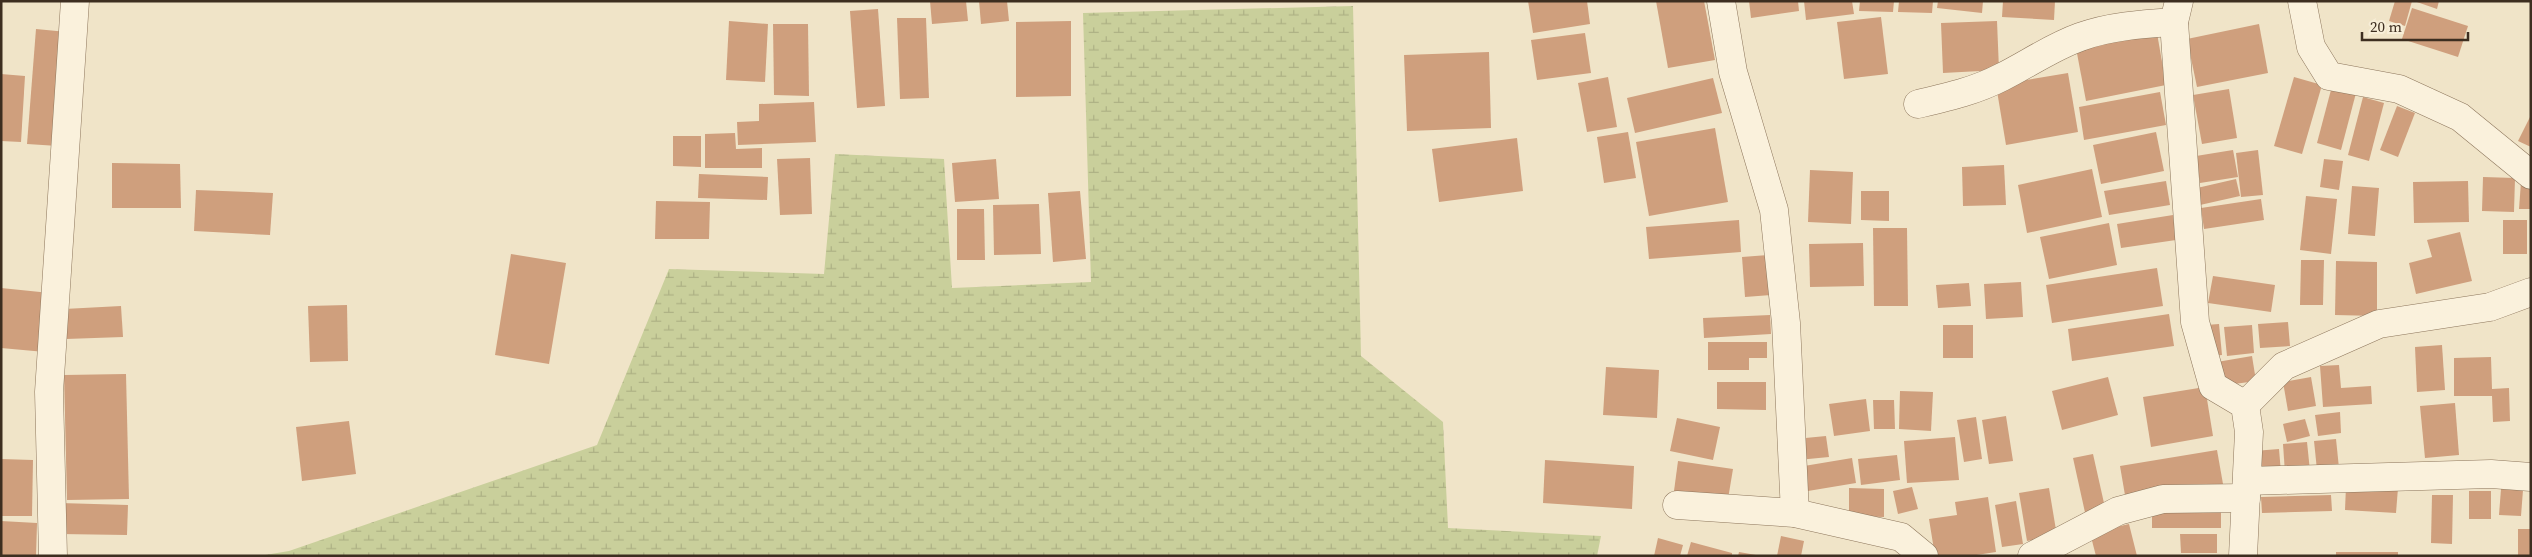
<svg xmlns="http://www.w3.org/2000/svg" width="2532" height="557" font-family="'Source Serif 4',serif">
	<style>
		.wetland { fill: url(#wetland-marsh) }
		.building { fill: #cf9f7d }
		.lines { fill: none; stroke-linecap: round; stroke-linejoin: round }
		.minor-casing { stroke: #8d765c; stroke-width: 29 }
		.minor { stroke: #faf1dc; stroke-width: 28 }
	</style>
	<defs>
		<pattern id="wetland-marsh" width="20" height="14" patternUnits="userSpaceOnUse" patternTransform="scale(1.25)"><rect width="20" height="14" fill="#c9cf9b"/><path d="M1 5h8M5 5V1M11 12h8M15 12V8" fill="none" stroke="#aeb285"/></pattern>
	</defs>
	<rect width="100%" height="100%" fill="#f0e4c8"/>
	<path class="wetland" d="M 1353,6 L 1361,356 L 1443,422 L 1448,528 L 1601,536 L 1597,556 L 259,556 L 289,551 L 597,445 L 669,269 L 824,274 L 835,154 L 944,159 L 952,288 L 1091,282 L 1083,13 Z"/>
	<g class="building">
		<path d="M 930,1 L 966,1 L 968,21 L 932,24 Z"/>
		<path d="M 979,1 L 1007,1 L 1009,21 L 981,24 Z"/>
		<path d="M 1528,1 L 1587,1 L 1590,24 L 1533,33 Z"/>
		<path d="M 1656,1 L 1704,1 L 1715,60 L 1668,68 Z"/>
		<path d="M 1749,1 L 1798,1 L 1799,11 L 1751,18 Z"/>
		<path d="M 1804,1 L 1852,1 L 1854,14 L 1806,20 Z"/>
		<path d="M 1860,1 L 1894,1 L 1893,12 L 1859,11 Z"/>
		<path d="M 1899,1 L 1933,1 L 1932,13 L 1898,12 Z"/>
		<path d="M 1938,1 L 1983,1 L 1982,13 L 1937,8 Z"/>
		<path d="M 2003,1 L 2055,1 L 2054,20 L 2002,17 Z"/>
		<path d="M 2395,1 L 2412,1 L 2405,26 L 2389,21 Z"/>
		<path d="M 2414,1 L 2439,1 L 2437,9 Z"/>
		<path d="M 2412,8 L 2468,26 L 2458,57 L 2402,39 Z"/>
		<path d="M 878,9 L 885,106 L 857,108 L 850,11 Z"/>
		<path d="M 1881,17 L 1888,74 L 1844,79 L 1837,22 Z"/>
		<path d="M 897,18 L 926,18 L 929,98 L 900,99 Z"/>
		<path d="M 729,21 L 768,24 L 765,82 L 726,80 Z"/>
		<path d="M 1071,21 L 1071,96 L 1016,97 L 1016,22 Z"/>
		<path d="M 1997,21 L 1999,70 L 1943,73 L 1941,23 Z"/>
		<path d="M 773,24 L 808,24 L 809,96 L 774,95 Z"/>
		<path d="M 2259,24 L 2268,73 L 2197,87 L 2187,39 Z"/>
		<path d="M 36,29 L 67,32 L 58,146 L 27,144 Z"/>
		<path d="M 1585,33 L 1591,73 L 1537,80 L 1531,40 Z"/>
		<path d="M 2157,33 L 2166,85 L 2086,101 L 2076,48 Z"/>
		<path d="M 1489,52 L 1491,128 L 1407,131 L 1404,55 Z"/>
		<path d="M 2068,73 L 2078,132 L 2006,145 L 1996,85 Z"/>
		<path d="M 1,74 L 25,76 L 21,142 L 1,141 Z"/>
		<path d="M 1608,77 L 1617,127 L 1587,132 L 1578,83 Z"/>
		<path d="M 2294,77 L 2322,85 L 2302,154 L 2274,146 Z"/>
		<path d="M 1713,78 L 1722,113 L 1635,133 L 1627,98 Z"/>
		<path d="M 2332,86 L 2356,93 L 2341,150 L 2317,143 Z"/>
		<path d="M 2229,89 L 2237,138 L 2202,144 L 2193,95 Z"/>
		<path d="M 2160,92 L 2166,125 L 2084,140 L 2079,107 Z"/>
		<path d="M 2363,97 L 2384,103 L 2369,161 L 2348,155 Z"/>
		<path d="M 814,102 L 816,142 L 738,145 L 737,122 L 759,121 L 759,104 Z"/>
		<path d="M 2397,106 L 2415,113 L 2398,157 L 2380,150 Z"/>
		<path d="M 2531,115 L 2531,147 L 2518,141 Z"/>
		<path d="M 1715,128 L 1728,202 L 1649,216 L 1636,142 Z"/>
		<path d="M 1628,132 L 1636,178 L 1604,183 L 1597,137 Z"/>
		<path d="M 2156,132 L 2164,171 L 2101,184 L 2093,145 Z"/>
		<path d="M 735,133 L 736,149 L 762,148 L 762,168 L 705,168 L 705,134 Z"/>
		<path d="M 673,136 L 701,136 L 701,167 L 673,166 Z"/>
		<path d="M 1517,138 L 1523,191 L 1439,202 L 1432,149 Z"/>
		<path d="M 2233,150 L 2238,177 L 2200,183 L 2196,156 Z"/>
		<path d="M 2258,150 L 2263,195 L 2241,197 L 2236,153 Z"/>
		<path d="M 810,158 L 812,214 L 780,215 L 777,159 Z"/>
		<path d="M 996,159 L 999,199 L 955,202 L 952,163 Z"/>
		<path d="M 2324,159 L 2343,161 L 2339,190 L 2320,187 Z"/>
		<path d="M 112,163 L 180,164 L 181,208 L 112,208 Z"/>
		<path d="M 2004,165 L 2006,205 L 1963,206 L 1962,167 Z"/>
		<path d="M 2092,169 L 2102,217 L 2027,233 L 2018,185 Z"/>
		<path d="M 1810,170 L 1853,172 L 1851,224 L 1808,222 Z"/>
		<path d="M 699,174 L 768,177 L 767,200 L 698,198 Z"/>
		<path d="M 2483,177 L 2515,178 L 2514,212 L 2482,211 Z"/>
		<path d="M 2236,179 L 2240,196 L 2200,205 L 2197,188 Z"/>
		<path d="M 2166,181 L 2170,205 L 2109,215 L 2104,191 Z"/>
		<path d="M 2468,181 L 2469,222 L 2414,223 L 2413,182 Z"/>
		<path d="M 2521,182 L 2531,183 L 2531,209 L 2519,209 Z"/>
		<path d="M 2352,186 L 2379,188 L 2375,236 L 2348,234 Z"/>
		<path d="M 196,190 L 273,193 L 270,235 L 194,231 Z"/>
		<path d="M 1080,191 L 1086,259 L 1053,262 L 1048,193 Z"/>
		<path d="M 1861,191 L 1889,191 L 1889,221 L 1861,220 Z"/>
		<path d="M 2306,196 L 2337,199 L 2331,254 L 2300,250 Z"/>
		<path d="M 2261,199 L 2264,220 L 2204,229 L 2201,208 Z"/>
		<path d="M 656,201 L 710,202 L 709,239 L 655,239 Z"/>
		<path d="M 1039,204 L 1041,254 L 994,255 L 993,205 Z"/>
		<path d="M 957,209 L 984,209 L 985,260 L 957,260 Z"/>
		<path d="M 2173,215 L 2176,240 L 2121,248 L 2117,224 Z"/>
		<path d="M 1739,220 L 1741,252 L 1649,259 L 1646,227 Z"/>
		<rect x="2503" y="220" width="24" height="34"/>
		<path d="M 2109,223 L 2117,265 L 2049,279 L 2040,237 Z"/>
		<path d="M 1873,228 L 1907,228 L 1908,306 L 1874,306 Z"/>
		<path d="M 2460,232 L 2472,281 L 2416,294 L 2409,263 L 2432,257 L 2427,240 Z"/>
		<path d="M 1863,243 L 1864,286 L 1810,287 L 1809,244 Z"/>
		<path d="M 511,254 L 566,263 L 549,364 L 495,355 Z"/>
		<path d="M 1768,255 L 1771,295 L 1745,297 L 1742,257 Z"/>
		<path d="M 2301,260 L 2324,260 L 2323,305 L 2300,305 Z"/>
		<path d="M 2336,261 L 2377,262 L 2377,316 L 2335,315 Z"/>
		<path d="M 2157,268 L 2163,306 L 2052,323 L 2046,285 Z"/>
		<path d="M 2213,276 L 2275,285 L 2271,312 L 2208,303 Z"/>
		<path d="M 2021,282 L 2023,317 L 1986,319 L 1984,284 Z"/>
		<path d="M 1969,283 L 1971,306 L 1938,308 L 1936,285 Z"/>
		<path d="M 1,288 L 50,293 L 45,352 L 1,348 Z"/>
		<path d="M 347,305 L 348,361 L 310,362 L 308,306 Z"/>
		<path d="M 121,306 L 123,337 L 66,339 L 64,309 Z"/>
		<path d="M 2169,314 L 2174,346 L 2072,361 L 2068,329 Z"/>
		<path d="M 1770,315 L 1771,334 L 1704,338 L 1703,318 Z"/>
		<path d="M 2288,322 L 2290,346 L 2260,348 L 2258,324 Z"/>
		<path d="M 2219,324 L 2222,355 L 2209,356 L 2206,325 Z"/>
		<rect x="1943" y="325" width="30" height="33"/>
		<path d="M 2252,325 L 2254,353 L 2227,356 L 2224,327 Z"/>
		<path d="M 1708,342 L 1767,342 L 1767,358 L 1749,358 L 1749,370 L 1708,370 Z"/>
		<path d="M 2442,345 L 2445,390 L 2417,392 L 2415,347 Z"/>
		<path d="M 2252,356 L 2256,381 L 2220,386 L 2217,362 Z"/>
		<path d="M 2491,357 L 2492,389 L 2509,388 L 2510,421 L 2493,422 L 2492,396 L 2454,396 L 2454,358 Z"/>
		<path d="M 2339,365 L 2341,388 L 2371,386 L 2372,404 L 2323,407 L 2320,366 Z"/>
		<path d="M 1606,367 L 1659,370 L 1657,418 L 1603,415 Z"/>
		<path d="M 126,374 L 129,499 L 67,500 L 64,375 Z"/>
		<path d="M 2108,377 L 2118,415 L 2062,430 L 2052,391 Z"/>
		<path d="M 2311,377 L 2316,406 L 2288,411 L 2283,382 Z"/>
		<path d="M 1717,382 L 1766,382 L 1766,410 L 1717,409 Z"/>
		<path d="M 2205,387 L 2213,436 L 2151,447 L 2143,397 Z"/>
		<path d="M 1900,391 L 1933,392 L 1931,431 L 1899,429 Z"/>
		<path d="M 1866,399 L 1870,431 L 1834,436 L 1829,404 Z"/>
		<path d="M 1873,400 L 1894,400 L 1895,429 L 1874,429 Z"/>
		<path d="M 2455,403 L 2459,455 L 2425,458 L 2420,406 Z"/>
		<path d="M 2340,412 L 2341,433 L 2318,436 L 2315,415 Z"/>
		<path d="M 2006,416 L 2013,461 L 1989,464 L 1982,420 Z"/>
		<path d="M 1976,417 L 1982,459 L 1964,462 L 1957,420 Z"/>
		<path d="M 1677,418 L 1720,427 L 1713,460 L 1670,451 Z"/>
		<path d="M 2305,419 L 2310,436 L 2287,442 L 2283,424 Z"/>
		<path d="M 349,421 L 356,474 L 302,481 L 296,427 Z"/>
		<path d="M 1826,436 L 1829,457 L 1798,460 L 1795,439 Z"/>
		<path d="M 1955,437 L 1959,480 L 1907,483 L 1904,441 Z"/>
		<path d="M 2336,439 L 2339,468 L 2317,470 L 2314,441 Z"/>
		<path d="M 2307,442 L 2310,471 L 2285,473 L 2283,444 Z"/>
		<path d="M 2279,449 L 2281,473 L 2256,475 L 2254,451 Z"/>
		<path d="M 2217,450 L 2223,484 L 2126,501 L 2120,466 Z"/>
		<path d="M 2093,454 L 2106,512 L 2086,517 L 2073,458 Z"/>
		<path d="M 1897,455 L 1900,480 L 1861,485 L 1858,459 Z"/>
		<path d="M 1852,458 L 1856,483 L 1808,491 L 1804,466 Z"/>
		<path d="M 1,459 L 33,460 L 32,516 L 1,516 Z"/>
		<path d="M 1545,460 L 1634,466 L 1632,509 L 1543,503 Z"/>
		<path d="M 1678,461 L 1733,469 L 1728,499 L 1674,491 Z"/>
		<path d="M 2346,486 L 2398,488 L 2396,513 L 2345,510 Z"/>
		<path d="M 1912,487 L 1918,509 L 1898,514 L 1893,491 Z"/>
		<path d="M 1849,488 L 1884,489 L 1884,517 L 1849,516 Z"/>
		<path d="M 2049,488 L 2057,536 L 2027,541 L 2019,493 Z"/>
		<path d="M 2501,489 L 2523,490 L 2521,516 L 2499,515 Z"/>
		<rect x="2469" y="491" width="22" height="28"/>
		<path d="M 2331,495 L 2332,511 L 2262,513 L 2261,497 Z"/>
		<path d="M 2432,495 L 2453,495 L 2452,544 L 2431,543 Z"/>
		<path d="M 1988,497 L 1996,552 L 1970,556 L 1935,556 L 1929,519 L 1957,515 L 1955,502 Z"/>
		<path d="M 2016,501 L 2023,544 L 2002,547 L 1995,505 Z"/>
		<path d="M 60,503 L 128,505 L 127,535 L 60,534 Z"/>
		<rect x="2152" y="507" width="69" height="21"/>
		<path d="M 1,521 L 37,523 L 36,556 L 1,556 Z"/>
		<path d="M 2129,524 L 2137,556 L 2096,556 L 2090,533 Z"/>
		<rect x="2518" y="529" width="13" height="27"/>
		<path d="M 2180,534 L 2217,534 L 2217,553 L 2181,553 Z"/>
		<path d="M 1781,536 L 1804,541 L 1801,556 L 1777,556 Z"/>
		<path d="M 1658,538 L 1683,545 L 1680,556 L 1654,556 Z"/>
		<path d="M 1691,542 L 1732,553 L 1732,556 L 1687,556 Z"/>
		<path d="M 1739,552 L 1756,555 L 1755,556 L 1738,556 Z"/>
		<rect x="2336" y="552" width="62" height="4"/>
	</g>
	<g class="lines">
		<g class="minor-casing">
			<g id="minor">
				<path d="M 1721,1 L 1733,72 L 1774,210 L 1786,323 L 1795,513"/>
				<path d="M 2179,1 L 2174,22 L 2195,322 L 2213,386 L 2245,405 L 2249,432 L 2243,556"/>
				<path d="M 2302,1 L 2311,47 L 2329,76 L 2399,89 L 2460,117 L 2531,175"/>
				<path d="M 1918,104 C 1948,97 1975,91 2002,77 C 2028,64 2052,47 2080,37 C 2109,26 2143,24 2174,22"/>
				<path d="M 2245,405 L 2284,366 L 2379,324 L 2490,307 L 2531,292"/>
				<path d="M 2247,481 L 2491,474 L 2531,477"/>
				<path d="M 1677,505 L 1795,513 L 1901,537 L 1924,556"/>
				<path d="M 53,556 L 49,392 L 75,1"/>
				<path d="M 2032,556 L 2118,511 L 2163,499 L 2246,498"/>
			</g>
		</g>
		<use href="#minor" class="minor"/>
	</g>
	<rect width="2532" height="557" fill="none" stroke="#3d2e20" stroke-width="5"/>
	<path d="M2362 32v8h106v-8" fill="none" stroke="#3d2e20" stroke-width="2.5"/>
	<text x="2370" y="32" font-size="15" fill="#3d2e20" stroke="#f7eed8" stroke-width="4" paint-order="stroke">20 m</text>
</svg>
